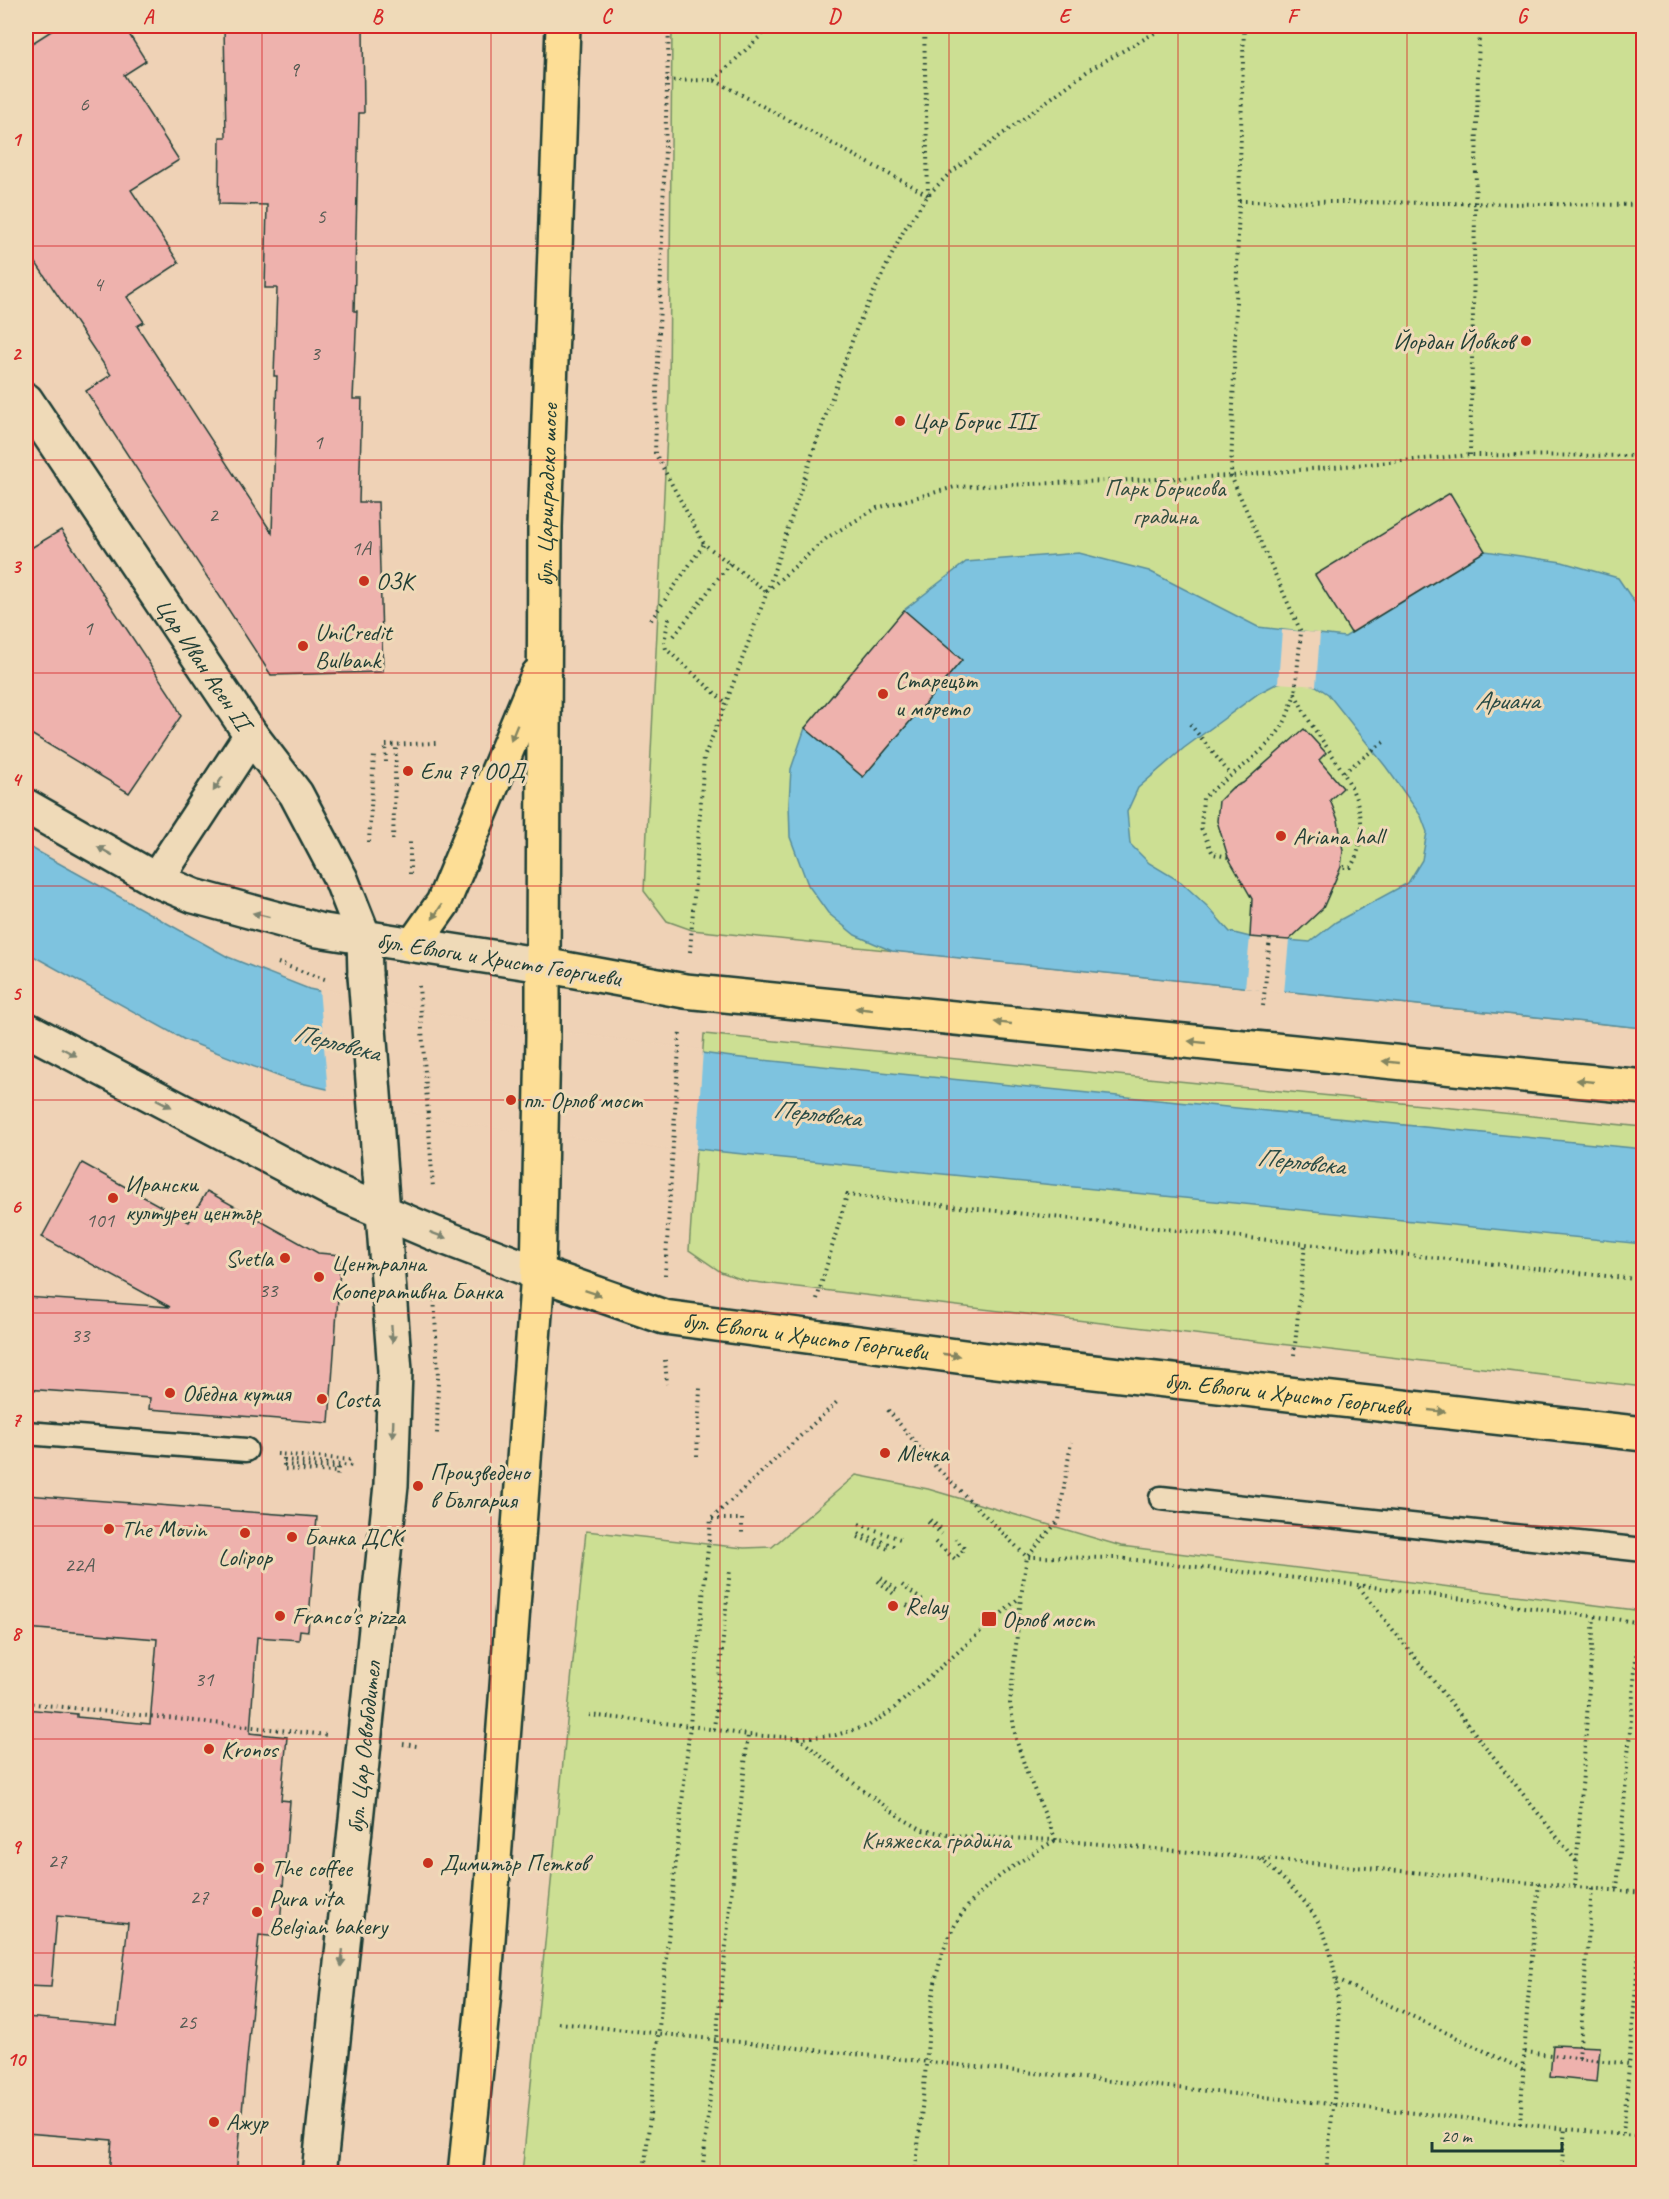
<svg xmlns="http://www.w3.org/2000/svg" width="1669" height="2199" font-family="Caveat,sans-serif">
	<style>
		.green { fill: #ccdf93; stroke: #768e64; stroke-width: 1.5 }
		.water { fill: #7ec3df; stroke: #588d9b; stroke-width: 1.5; fill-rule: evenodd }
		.pier { fill: #efd2b6 }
		.building { fill: #eeb2ad; stroke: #1f3d34; stroke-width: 1.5 }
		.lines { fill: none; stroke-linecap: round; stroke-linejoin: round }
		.service-casing { stroke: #1f3d34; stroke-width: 27 }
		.minor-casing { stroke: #1f3d34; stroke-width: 38 }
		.secondary-casing { stroke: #1f3d34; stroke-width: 38 }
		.primary-casing { stroke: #1f3d34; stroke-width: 38 }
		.trunk-casing { stroke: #1f3d34; stroke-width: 38 }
		.path { stroke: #1f3d34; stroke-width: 4; stroke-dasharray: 1.5 4.5; stroke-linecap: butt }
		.service { stroke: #efdab8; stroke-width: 22 }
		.minor { stroke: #efdab8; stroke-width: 33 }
		.secondary { stroke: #efdab8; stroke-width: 33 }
		.primary { stroke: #fdde96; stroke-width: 33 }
		.trunk { stroke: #fdde96; stroke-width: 33 }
		.minor-bridge-casing { stroke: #1f3d34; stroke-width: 38; stroke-linecap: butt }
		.path-bridge { stroke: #1f3d34; stroke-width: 4; stroke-dasharray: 1.5 4.5; stroke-linecap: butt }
		.minor-bridge { stroke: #efdab8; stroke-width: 33 }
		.oneway { fill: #838560 }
		.oneway2 { fill: #7d846f }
		.grid { fill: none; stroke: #d62828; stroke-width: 1.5; stroke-opacity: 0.55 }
		.poi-dot { fill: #c8321e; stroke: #efdab8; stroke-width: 2 }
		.labels { text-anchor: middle; stroke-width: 6; stroke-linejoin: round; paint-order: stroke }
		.number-label { font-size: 21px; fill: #535a52 }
		.poi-label { font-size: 24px; fill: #1f3d34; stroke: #efdab8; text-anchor: start }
		.park-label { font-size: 24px; fill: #304d3e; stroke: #efdab8 }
		.street-label { font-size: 24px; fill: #1f3d34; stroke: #efdab8 }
		.water-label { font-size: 26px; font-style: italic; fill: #284a45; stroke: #efdab8 }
		.neatline { fill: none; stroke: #d62828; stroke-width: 2 }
		.grid-label { font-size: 20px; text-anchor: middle; font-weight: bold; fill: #d62828 }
	</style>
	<rect width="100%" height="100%" fill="#efd2b6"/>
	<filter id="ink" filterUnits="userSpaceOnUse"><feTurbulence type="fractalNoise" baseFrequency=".0167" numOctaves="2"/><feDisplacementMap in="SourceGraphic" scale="12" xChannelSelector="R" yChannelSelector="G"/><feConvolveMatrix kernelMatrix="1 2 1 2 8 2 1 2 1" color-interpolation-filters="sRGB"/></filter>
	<g filter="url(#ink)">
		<g class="green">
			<path d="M 672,26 L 1643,26 L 1643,1028 L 692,930 L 667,921 L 644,891 L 669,393 Z"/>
			<path d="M 704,1034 L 1643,1127 L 1643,1387 L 746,1281 L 721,1272 L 689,1250 Z"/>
			<path d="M 856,1475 L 928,1489 L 1121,1546 L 1643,1611 L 1643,2173 L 522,2174 L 586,1531 L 744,1548 L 772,1547 Z"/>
		</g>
		<g class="water">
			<path d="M 1485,551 L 1562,562 L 1618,578 L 1643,615 L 1643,1028 L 892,951 L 855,935 L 828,913 L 808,885 L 790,837 L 789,803 L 791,769 L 805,728 L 863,777 L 962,660 L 904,610 L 966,562 L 1079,553 L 1149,571 L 1258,627 L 1345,637 ZM 1295,680 L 1316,686 L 1328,694 L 1386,767 L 1421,816 L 1427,832 L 1422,860 L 1408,883 L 1336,922 L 1310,942 L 1250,937 L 1230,932 L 1207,906 L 1181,882 L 1149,863 L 1130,844 L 1127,812 L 1138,788 L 1184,748 L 1259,693 L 1278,683 Z"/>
			<path d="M 26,845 L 228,957 L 309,989 L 463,1022 L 732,1057 L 1643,1149 L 1643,1244 L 723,1152 L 461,1120 L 288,1080 L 185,1040 L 26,952 Z"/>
		</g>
		<g class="pier">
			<path d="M 1282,630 L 1320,633 L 1316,686 L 1278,683 Z"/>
			<path d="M 1250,937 L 1289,940 L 1284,993 L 1245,988 Z"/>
			<path d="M 319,988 L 463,1019 L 703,1050 L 696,1152 L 461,1123 L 328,1093 Z"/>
		</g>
		<g class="building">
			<path d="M 59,26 L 124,26 L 146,61 L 124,75 L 179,160 L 131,190 L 179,263 L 127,297 L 144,322 L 137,326 L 272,533 L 277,376 L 274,376 L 277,288 L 265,288 L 267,205 L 219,204 L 220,137 L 226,137 L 224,26 L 363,26 L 364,113 L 359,113 L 354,311 L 357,311 L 353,399 L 362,399 L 359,502 L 378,502 L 383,672 L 271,675 L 86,391 L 111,375 L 26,248 L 26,47 Z"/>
			<path d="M 1450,493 L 1485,551 L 1351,633 L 1315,575 Z"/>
			<path d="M 61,530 L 175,702 L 181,716 L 129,793 L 26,731 L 26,551 Z"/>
			<path d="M 904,610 L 962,660 L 863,777 L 805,728 Z"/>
			<path d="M 1304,729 L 1326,753 L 1319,760 L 1343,788 L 1330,800 L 1338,820 L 1343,851 L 1341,867 L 1323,908 L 1289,940 L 1250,937 L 1252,899 L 1228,857 L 1217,821 L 1219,801 L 1232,788 L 1243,783 Z"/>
			<path d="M 82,1163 L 189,1222 L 207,1191 L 318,1253 L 341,1255 L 329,1423 L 149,1409 L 150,1398 L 26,1389 L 26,1297 L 170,1307 L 42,1237 Z"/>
			<path d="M 26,1495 L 317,1517 L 308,1631 L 300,1630 L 299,1640 L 257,1637 L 250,1733 L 287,1737 L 281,1800 L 290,1801 L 279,1937 L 259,1935 L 236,2174 L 109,2174 L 112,2140 L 26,2133 L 26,2017 L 117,2025 L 128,1923 L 57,1916 L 51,1987 L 26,1986 L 26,1709 L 77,1714 L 77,1717 L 150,1724 L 157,1639 L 26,1628 Z"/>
			<path d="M 1553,2045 L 1600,2047 L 1597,2082 L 1550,2077 Z"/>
		</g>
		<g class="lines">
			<g class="service-casing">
				<g id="service">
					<path d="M 26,1433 L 246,1450"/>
					<path d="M 1161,1498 L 1644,1550"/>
				</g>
			</g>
			<g class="minor-casing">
				<g id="minor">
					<path id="s1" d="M 26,400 L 251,735 L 296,794 L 341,879 L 364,937 L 365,975"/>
					<path id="s2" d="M 319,2174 L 391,1485 L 395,1371 L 380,1173"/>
				</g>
			</g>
			<g class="secondary-casing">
				<g id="secondary">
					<path d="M 26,806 L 156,880 L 194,896 L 318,930 L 543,965"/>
					<path d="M 156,880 L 251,735"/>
					<path d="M 26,1029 L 334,1191 L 433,1233 L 538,1273"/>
				</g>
			</g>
			<g class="primary-casing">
				<g id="primary">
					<path id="s3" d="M 538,1273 L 664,1317 L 987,1360 L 1644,1434"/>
					<path d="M 465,2174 L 484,1993 L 538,1273 L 543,1037 L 543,965 L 685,991 L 1644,1087"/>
				</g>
			</g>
			<g class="trunk-casing">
				<g id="trunk">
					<path d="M 414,944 L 443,903 L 538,675"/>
					<path id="s4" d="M 543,965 L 545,527 L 563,26"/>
				</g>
			</g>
			<g class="path">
				<path d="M 669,26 L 655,453 L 704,544 L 767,592"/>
				<path d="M 924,26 L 928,195"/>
				<path d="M 1244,26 L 1231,476 L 1301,632 L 1295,694"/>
				<path d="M 714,80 L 771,26"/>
				<path d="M 667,81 L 714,80 L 928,195"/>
				<path d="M 1239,201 L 1644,205"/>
				<path d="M 1470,455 L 1479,26"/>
				<path d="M 767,591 L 828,537 L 877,508 L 955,487 L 1231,476 L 1470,455 L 1644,456"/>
				<path d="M 669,618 L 664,642 L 666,649 L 726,703"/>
				<path d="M 651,620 L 704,544"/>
				<path d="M 674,636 L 730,563"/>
				<path d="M 1190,724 L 1230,774"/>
				<path d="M 386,762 L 385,745 L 436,743"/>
				<path d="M 1344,772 L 1385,741"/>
				<path d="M 393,840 L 396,748"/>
				<path d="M 369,842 L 374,755"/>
				<path d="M 1228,857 L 1213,854 L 1201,828 L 1203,798 C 1230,774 1263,756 1283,725 C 1288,716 1291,704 1295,694 C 1301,705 1306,716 1313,727 C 1342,770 1380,814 1351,867 L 1341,867"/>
				<path d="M 410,874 L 410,839"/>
				<path d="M 690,952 L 704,757 L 726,703 L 767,592 L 815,446 L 857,327 L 883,273 L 904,230 L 928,195 L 950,173 L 1089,70 L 1167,26"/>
				<path d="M 278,963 L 327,980"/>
				<path d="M 1263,1006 L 1270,938"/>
				<path d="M 665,1275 L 680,1031"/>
				<path d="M 434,1294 L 438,1376 L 437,1434"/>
				<path d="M 817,1299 L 847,1195 L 1644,1280"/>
				<path d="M 1294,1355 L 1305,1244"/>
				<path d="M 665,1360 L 667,1384"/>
				<path d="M 888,1410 L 932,1463 L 1027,1557 L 1118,1558 L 1358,1585 L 1644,1623"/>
				<path d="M 277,1454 L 353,1460"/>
				<path d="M 697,1456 L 700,1388"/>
				<path d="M 284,1458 L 284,1469 L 337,1472"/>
				<path d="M 284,1460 L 354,1466"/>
				<path d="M 284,1465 L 338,1468 L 337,1478"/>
				<path d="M 712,1519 L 742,1519 L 742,1534"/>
				<path d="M 930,1520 L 944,1531"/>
				<path d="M 928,1522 L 942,1534"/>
				<path d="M 859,1524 L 900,1539"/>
				<path d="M 859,1533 L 894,1546"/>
				<path d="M 858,1537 L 891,1550"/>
				<path d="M 935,1542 L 955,1559 L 965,1548 L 955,1539"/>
				<path d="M 881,1578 L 898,1591"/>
				<path d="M 878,1581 L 895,1595"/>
				<path d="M 902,1585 L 923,1601 L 915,1611 L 904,1603"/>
				<path d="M 1359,1587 L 1576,1861"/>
				<path d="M 26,1703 L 327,1735"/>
				<path d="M 589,1715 L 691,1726 L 748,1735 L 799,1738 L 861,1789 L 903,1819 L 923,1830 L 961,1836 L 1056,1840 L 1644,1893"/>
				<path d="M 714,1729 L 730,1569"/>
				<path d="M 799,1738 L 836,1735 L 868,1726 L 890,1712 L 1020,1597"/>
				<path d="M 403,1744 L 417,1746"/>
				<path d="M 1056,1840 L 1027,1773 L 1016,1739 L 1010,1703 L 1021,1597 L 1027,1557 L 1059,1520 L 1071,1442"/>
				<path d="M 1261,1859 C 1281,1877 1303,1896 1317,1920 C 1355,1986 1332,2100 1326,2174"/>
				<path d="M 1575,1886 L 1594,1617"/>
				<path d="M 1617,1889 L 1639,1622"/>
				<path d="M 1337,1980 L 1524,2070"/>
				<path d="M 559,2023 L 1644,2137"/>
				<path d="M 1525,2052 L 1629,2064"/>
				<path d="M 1579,2058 L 1592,1888"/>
				<path d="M 1520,2124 L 1527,2011 L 1539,1882"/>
				<path d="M 1623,2134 L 1644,1895"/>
				<path d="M 644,2174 L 711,1519 L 837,1402"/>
				<path d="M 702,2174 L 748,1735"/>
				<path d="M 915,2174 C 919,2137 923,2100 926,2064 C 931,2011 932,1949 968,1906 C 992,1878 1024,1858 1056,1840"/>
				<path d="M 1561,2174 L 1565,2128"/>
			</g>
			<use href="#service" class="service"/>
			<use href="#minor" class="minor"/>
			<use href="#secondary" class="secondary"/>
			<use href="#primary" class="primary"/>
			<use href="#trunk" class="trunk"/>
			<g class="minor-bridge-casing">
				<path id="minor-bridge" d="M 365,975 L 380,1173"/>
			</g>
			<path class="path-bridge" d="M 419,986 L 433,1188"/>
			<use href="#minor-bridge" class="minor-bridge"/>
		</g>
		<defs><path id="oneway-solid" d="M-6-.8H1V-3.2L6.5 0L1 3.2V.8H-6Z" transform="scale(1.5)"/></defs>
		<g class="oneway">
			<use href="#oneway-solid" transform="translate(514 733) rotate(112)"/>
			<use href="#oneway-solid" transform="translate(437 912) rotate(123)"/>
			<use href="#oneway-solid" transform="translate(864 1009) rotate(-174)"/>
			<use href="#oneway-solid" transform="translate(1003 1023) rotate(-174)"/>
			<use href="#oneway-solid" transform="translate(1197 1042) rotate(-174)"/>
			<use href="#oneway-solid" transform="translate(1391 1062) rotate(-174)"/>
			<use href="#oneway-solid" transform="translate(1585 1081) rotate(-174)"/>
			<use href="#oneway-solid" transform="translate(593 1293) rotate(19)"/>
			<use href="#oneway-solid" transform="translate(951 1355) rotate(8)"/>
			<use href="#oneway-solid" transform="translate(1437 1411) rotate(6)"/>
		</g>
		<g class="oneway2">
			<use href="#oneway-solid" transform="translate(218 784) rotate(123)"/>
			<use href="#oneway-solid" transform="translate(105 851) rotate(-151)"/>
			<use href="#oneway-solid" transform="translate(261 915) rotate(-166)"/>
			<use href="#oneway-solid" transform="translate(69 1052) rotate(28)"/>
			<use href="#oneway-solid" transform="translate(164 1103) rotate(27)"/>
			<use href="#oneway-solid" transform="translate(438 1235) rotate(21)"/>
			<use href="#oneway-solid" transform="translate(392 1334) rotate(86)"/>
			<use href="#oneway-solid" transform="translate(393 1429) rotate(92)"/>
			<use href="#oneway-solid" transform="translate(342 1958) rotate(96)"/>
		</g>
	</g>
	<path class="grid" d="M 262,26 L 262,2174M 491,26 L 491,2174M 720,26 L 720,2174M 949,26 L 949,2174M 1178,26 L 1178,2174M 1407,26 L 1407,2174M 26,246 L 1644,246M 26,460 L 1644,460M 26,673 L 1644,673M 26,886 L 1644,886M 26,1100 L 1644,1100M 26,1313 L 1644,1313M 26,1526 L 1644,1526M 26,1739 L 1644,1739M 26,1953 L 1644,1953"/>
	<g class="poi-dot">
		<circle cx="1526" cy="341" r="6"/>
		<circle cx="900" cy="421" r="6"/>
		<circle cx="364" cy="581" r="6"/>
		<circle cx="303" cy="646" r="6"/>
		<circle cx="883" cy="694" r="6"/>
		<circle cx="408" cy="771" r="6"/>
		<circle cx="1281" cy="836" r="6"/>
		<circle cx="511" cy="1100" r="6"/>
		<circle cx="113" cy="1198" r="6"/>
		<circle cx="285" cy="1258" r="6"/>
		<circle cx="319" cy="1277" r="6"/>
		<circle cx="170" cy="1393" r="6"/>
		<circle cx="322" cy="1399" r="6"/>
		<circle cx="885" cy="1453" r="6"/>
		<circle cx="418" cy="1486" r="6"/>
		<circle cx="109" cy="1529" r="6"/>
		<circle cx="245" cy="1533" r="6"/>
		<circle cx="292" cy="1537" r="6"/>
		<circle cx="893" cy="1606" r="6"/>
		<circle cx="280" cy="1616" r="6"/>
		<rect x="981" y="1611" width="16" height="16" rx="3"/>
		<circle cx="209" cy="1749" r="6"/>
		<circle cx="428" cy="1863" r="6"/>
		<circle cx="259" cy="1868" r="6"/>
		<circle cx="257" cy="1912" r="6"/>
		<circle cx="214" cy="2122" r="6"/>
	</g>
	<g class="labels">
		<g class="number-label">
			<text x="294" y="76">9</text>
			<text x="84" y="111">6</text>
			<text x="321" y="223">5</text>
			<text x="98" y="291">4</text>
			<text x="315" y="360">3</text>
			<text x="318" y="449">1</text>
			<text x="213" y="522">2</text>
			<text x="361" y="555">1А</text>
			<text x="88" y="635">1</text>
			<text x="100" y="1227">101</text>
			<text x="268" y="1297">33</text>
			<text x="80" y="1342">33</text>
			<text x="79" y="1572">22А</text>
			<text x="204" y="1686">31</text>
			<text x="57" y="1868">27</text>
			<text x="199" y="1904">27</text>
			<text x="187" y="2029">25</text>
		</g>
		<g class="poi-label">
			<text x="1514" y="349" text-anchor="end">Йордан Йовков</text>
			<text x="912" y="429">Цар Борис III</text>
			<text x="376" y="589">ОЗК</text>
			<text x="315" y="640">UniCredit<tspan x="315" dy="28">Bulbank</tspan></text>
			<text x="895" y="688">Старецът<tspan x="895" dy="28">и морето</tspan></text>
			<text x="420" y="779">Ели 79 ООД</text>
			<text x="1293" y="844">Ariana hall</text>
			<text x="523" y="1108">пл. Орлов мост</text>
			<text x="125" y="1192">Ирански<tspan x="125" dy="28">културен център</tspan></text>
			<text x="273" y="1266" text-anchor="end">Svetla</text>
			<text x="331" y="1271">Централна<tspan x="331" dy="28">Кооперативна Банка</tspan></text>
			<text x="182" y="1401">Обедна кутия</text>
			<text x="334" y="1407">Costa</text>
			<text x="897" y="1461">Мечка</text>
			<text x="430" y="1480">Произведено<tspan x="430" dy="28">в България</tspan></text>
			<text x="121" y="1537">The Movin</text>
			<text x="304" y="1545">Банка ДСК</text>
			<text x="245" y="1565" text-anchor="middle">Lolipop</text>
			<text x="905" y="1614">Relay</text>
			<text x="292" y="1624">Franco's pizza</text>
			<text x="1002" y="1627">Орлов мост</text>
			<text x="221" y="1757">Kronos</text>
			<text x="440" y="1871">Димитър Петков</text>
			<text x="271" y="1876">The coffee</text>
			<text x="269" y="1906">Pura vita<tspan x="269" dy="28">Belgian bakery</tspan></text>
			<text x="226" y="2130">Ажур</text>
		</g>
		<g class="park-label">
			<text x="1165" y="496">Парк Борисова<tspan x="1165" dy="28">градина</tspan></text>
			<text x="936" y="1848">Княжеска градина</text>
		</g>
		<g class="street-label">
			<text dy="8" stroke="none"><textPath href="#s4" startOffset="470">бул. Цариградско шосе</textPath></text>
			<text dy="8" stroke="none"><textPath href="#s1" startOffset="318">Цар Иван Асен II</textPath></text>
			<text transform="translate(499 959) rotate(9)" y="8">бул. Евлоги и Христо Георгиеви</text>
			<text dy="8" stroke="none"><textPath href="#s3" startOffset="276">бул. Евлоги и Христо Георгиеви</textPath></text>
			<text dy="8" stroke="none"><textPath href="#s3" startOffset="762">бул. Евлоги и Христо Георгиеви</textPath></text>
			<text dy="8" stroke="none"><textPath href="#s2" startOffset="429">бул. Цар Освободител</textPath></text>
		</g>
		<g class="water-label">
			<text x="1507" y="709">Ариана</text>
			<text transform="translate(337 1042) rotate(14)" y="9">Перловска</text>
			<text transform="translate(817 1113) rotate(6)" y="9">Перловска</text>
			<text transform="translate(1301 1161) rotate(6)" y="9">Перловска</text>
		</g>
	</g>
	<rect width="1669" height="2199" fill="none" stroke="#efdab8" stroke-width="66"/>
	<path d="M1432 2142v9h130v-9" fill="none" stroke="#1f3d34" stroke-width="3"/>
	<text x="1441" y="2142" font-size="18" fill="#1f3d34" stroke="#efdab8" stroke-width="4.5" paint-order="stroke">20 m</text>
	<rect x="33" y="33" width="1603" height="2133" class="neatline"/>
	<g class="grid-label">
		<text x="148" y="23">A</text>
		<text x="377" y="23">B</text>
		<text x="606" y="23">C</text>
		<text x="834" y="23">D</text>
		<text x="1064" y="23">E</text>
		<text x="1292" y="23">F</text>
		<text x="1522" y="23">G</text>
		<text x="16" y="146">1</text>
		<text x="16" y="360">2</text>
		<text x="16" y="573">3</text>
		<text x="16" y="786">4</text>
		<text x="16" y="1000">5</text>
		<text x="16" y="1213">6</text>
		<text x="16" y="1426">7</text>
		<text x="16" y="1640">8</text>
		<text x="16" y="1853">9</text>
		<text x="16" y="2066">10</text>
	</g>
</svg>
